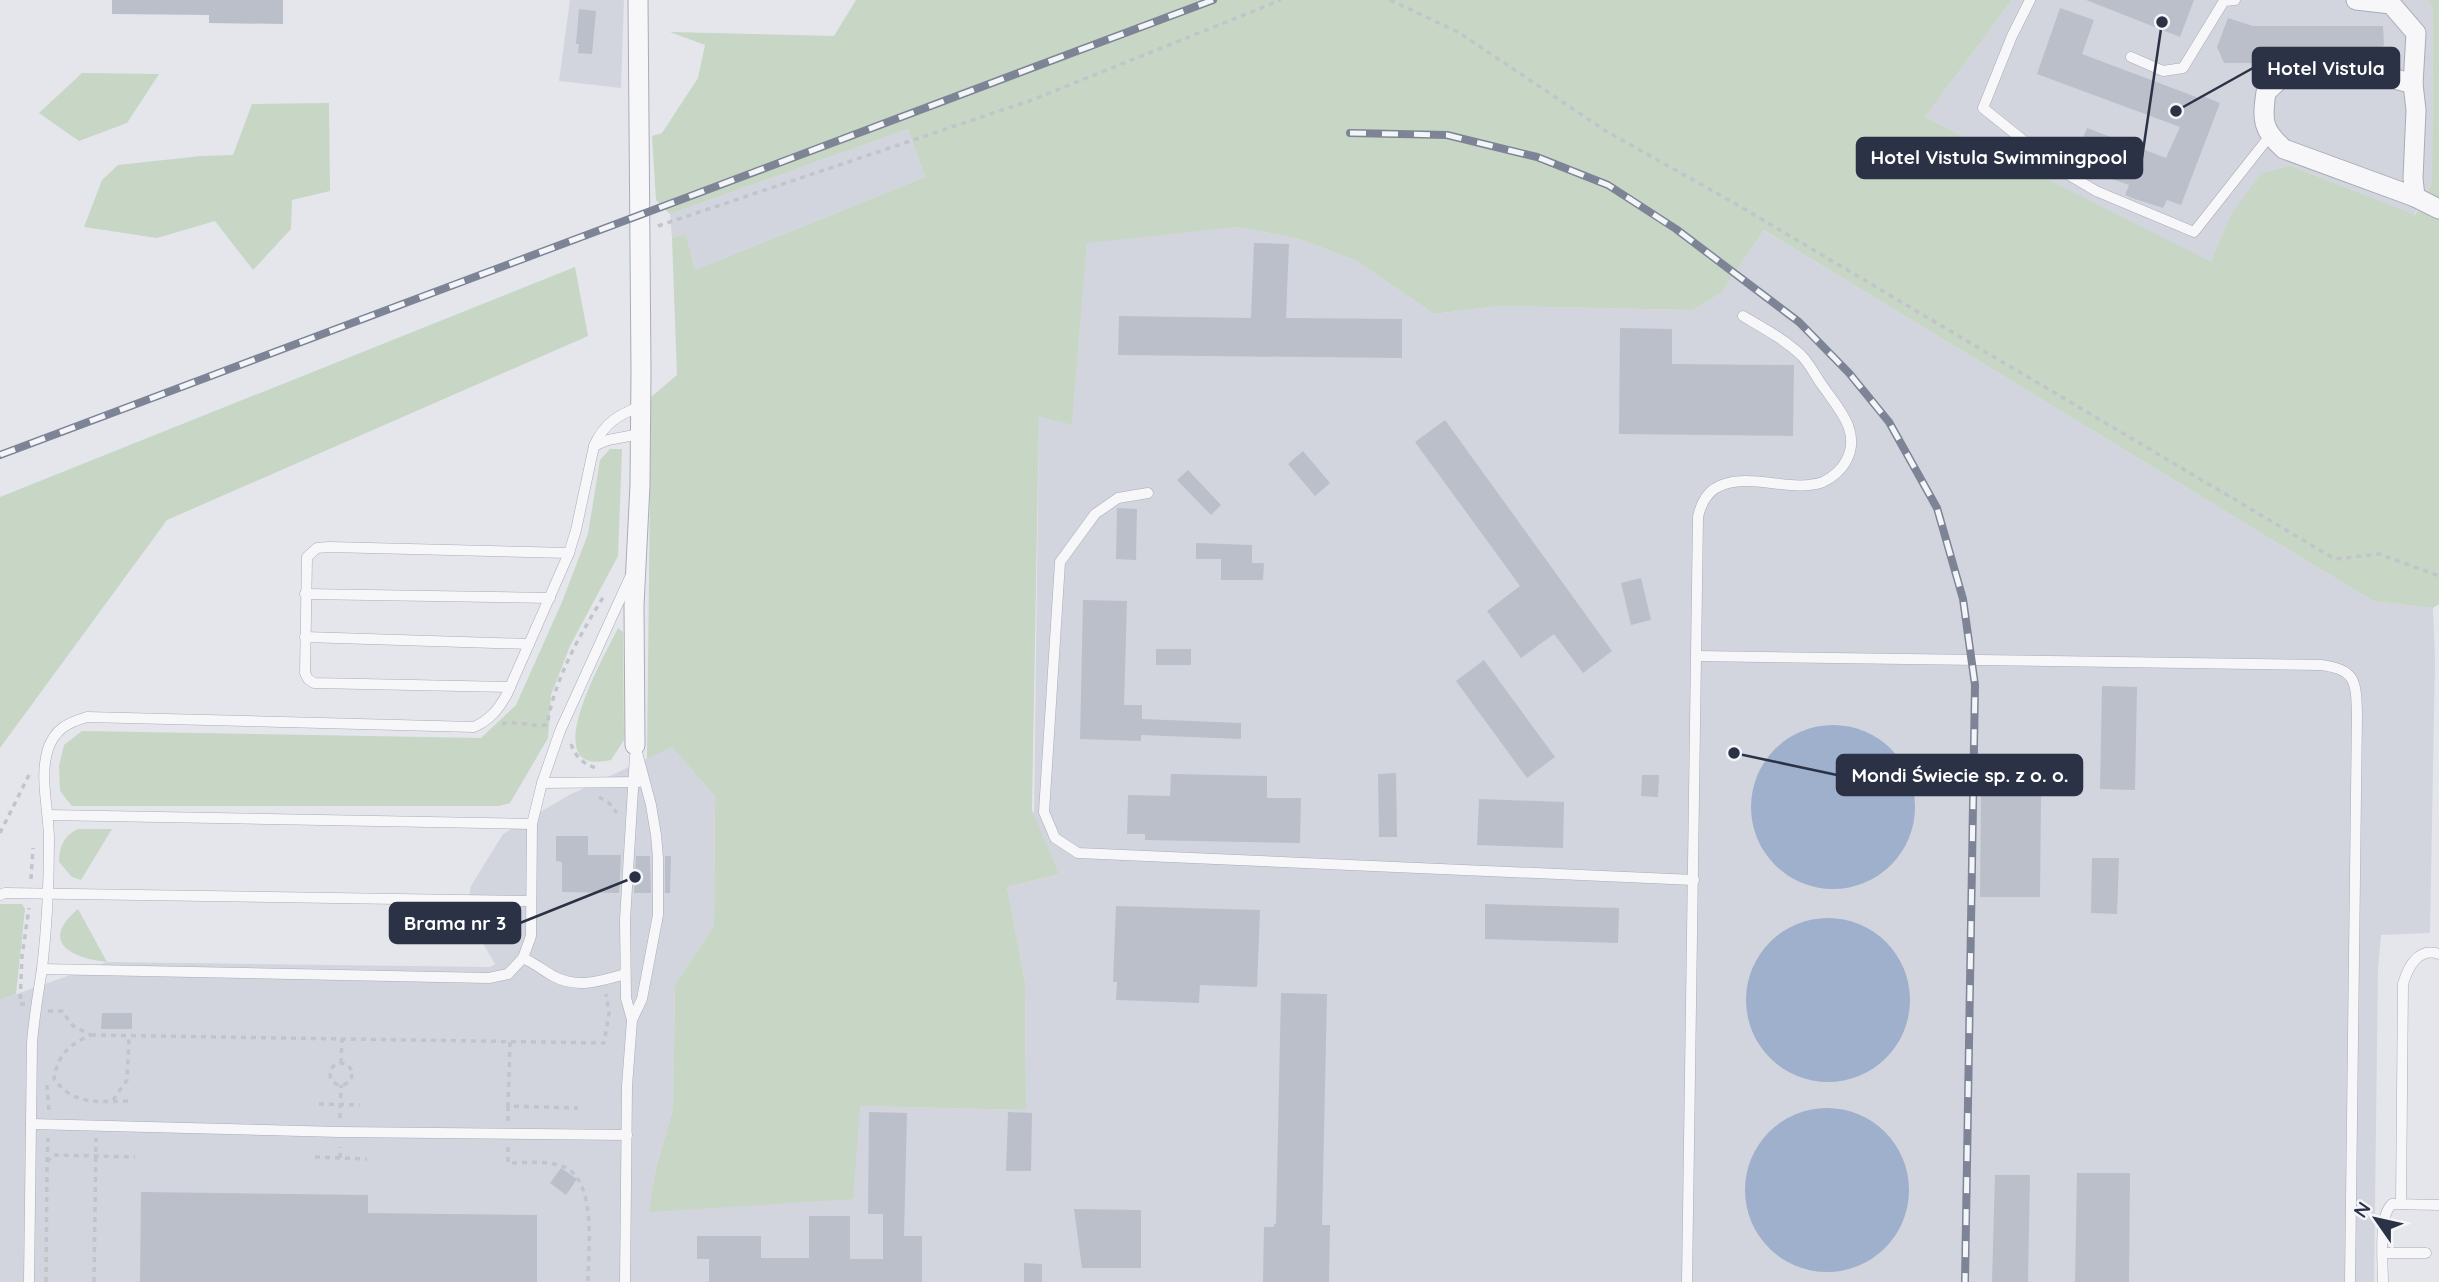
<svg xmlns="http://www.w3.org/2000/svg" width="2439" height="1282" font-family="Quicksand,sans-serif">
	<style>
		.built { fill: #d2d5de }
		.green { fill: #c7d6c5 }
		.water { fill: #9fb0cc }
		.building { fill: #bbbfca }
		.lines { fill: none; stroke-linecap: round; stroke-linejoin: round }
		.lane-casing { stroke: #a9acb7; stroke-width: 11 }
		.street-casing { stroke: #a9acb7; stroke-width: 21 }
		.path { stroke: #c2c4cb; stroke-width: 3.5; stroke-dasharray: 5 5; stroke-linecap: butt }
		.lane { stroke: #f7f7fa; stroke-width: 10 }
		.street { stroke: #f7f7fa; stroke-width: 19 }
		.rail-casing { stroke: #7d8496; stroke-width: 8 }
		.rail { stroke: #f4f5f9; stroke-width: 5; stroke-dasharray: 16; stroke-linecap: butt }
		.leader { fill: none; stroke: #2b3245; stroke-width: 2.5 }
		.callout-dot { fill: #2b3245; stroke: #f4f5f9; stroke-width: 2.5 }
		.callout { fill: #2b3245; stroke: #2b3245; stroke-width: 2.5 }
		.callout-label { font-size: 19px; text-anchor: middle; font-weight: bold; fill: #fff }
	</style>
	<rect width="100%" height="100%" fill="#e4e6ec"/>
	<g class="built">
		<path d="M 570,0 L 624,0 L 621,88 L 559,81 Z"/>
		<path d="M 2012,0 L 2428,0 L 2433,8 L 2432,183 L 2414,215 L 2291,166 L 2231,214 L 2211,263 L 1925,117 Z"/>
		<path d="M 908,129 L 925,177 L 695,270 L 686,234 L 672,238 L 670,214 Z"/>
		<path d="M 1238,227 L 1300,239 L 1357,261 L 1434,314 L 1498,306 L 1693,310 L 1721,293 L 1764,230 L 2373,601 L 2433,608 L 2435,660 L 2430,933 L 2381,935 L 2378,969 L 2374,1282 L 0,1282 L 0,1000 L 107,962 L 490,967 L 495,964 L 466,914 L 471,886 L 503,834 L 569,795 L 672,747 L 715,796 L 714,926 L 675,985 L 673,1109 L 656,1168 L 650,1212 L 860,1106 L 1026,1110 L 1025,982 L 1007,887 L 1059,874 L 1034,816 L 1039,415 L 1072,425 L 1087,242 Z"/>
	</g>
	<g class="green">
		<path d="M 856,0 L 2012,0 L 1925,117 L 2211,262 L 2231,214 L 2262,173 L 2291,166 L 2415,215 L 2432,183 L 2433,8 L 2428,0 L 2439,0 L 2439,604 L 2433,608 L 2373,601 L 1764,230 L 1721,293 L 1693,310 L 1498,306 L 1434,314 L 1357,261 L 1300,239 L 1238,227 L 1087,243 L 1072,425 L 1039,416 L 1032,810 L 1059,874 L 1007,887 L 1025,982 L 1026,1110 L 860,1106 L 853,1199 L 649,1212 L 656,1168 L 673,1109 L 675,985 L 714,926 L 715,796 L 672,747 L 647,759 L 651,397 L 677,375 L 672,238 L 686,234 L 695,270 L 925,177 L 908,129 L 670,214 L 656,200 L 652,136 L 662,133 L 698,78 L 705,45 L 670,32 L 834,36 Z"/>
		<path d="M 82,73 L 159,74 L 127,123 L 79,141 L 39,113 Z"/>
		<path d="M 329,103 L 330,191 L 292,200 L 291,229 L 253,270 L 215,221 L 157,238 L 84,227 L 102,180 L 118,165 L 201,156 L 233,155 L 252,104 Z"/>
		<path d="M 575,267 L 588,336 L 167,520 L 0,748 L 0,497 Z"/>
		<path d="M 610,449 L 622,449 L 618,556 L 570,646 L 551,695 L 548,738 L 510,803 L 499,806 L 72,806 L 60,791 L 59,766 L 64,745 L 82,731 L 481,738 L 516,705 L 562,602 L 588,534 L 600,460 Z"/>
		<path d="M 618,628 L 623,632 L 624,740 L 611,760 C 533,778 606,654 618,628 Z"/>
		<path d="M 78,829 L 112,829 L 81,880 L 72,877 L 59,862 C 59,846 64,836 78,829 Z"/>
		<path d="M 0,904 L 22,904 L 25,909 L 16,994 L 0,1000 Z"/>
		<path d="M 78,909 L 107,962 C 71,958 39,942 78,909 Z"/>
	</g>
	<g class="water">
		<circle cx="1833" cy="807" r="82"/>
		<circle cx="1828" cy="1000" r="82"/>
		<circle cx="1827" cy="1190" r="82"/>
	</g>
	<g class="building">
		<path d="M 112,0 L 283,0 L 283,24 L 209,23 L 209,15 L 112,14 Z"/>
		<path d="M 2086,0 L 2194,0 L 2180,37 Z"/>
		<path d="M 2060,8 L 2094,20 L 2082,54 L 2199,98 L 2200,95 L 2220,103 L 2181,205 L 2167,200 L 2163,208 L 2135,199 L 2125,195 L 2129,185 L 2072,165 L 2087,128 L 2166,158 L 2180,127 L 2037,74 Z"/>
		<path d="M 579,9 L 596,11 L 592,54 L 578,53 L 579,44 L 576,44 Z"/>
		<path d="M 2228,18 L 2253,26 L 2383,26 L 2384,45 L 2368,61 L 2314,56 L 2298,58 L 2283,63 L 2224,63 L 2217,47 Z"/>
		<path d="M 1254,243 L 1289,244 L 1286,318 L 1402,319 L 1402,358 L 1118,355 L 1119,316 L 1251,318 Z"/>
		<path d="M 1620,328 L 1672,329 L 1672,364 L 1794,365 L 1793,436 L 1619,434 Z"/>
		<path d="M 1445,420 L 1612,651 L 1583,673 L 1554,634 L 1521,658 L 1487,611 L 1520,586 L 1415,442 Z"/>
		<path d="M 1303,451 L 1330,483 L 1315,496 L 1288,464 Z"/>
		<path d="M 1188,470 L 1221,505 L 1211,515 L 1177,480 Z"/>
		<path d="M 1117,508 L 1137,509 L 1136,560 L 1116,559 Z"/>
		<path d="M 1196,543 L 1252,545 L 1252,563 L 1264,563 L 1263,580 L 1221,580 L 1221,559 L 1196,559 Z"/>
		<path d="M 1641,578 L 1651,620 L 1631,625 L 1621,583 Z"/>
		<path d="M 1083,600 L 1127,601 L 1124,705 L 1142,705 L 1142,719 L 1241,723 L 1241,739 L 1141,735 L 1141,741 L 1080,739 Z"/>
		<rect x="1156" y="649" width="35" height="16"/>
		<path d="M 1484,660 L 1555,757 L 1527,778 L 1456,681 Z"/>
		<path d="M 2102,686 L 2137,687 L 2135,790 L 2100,789 Z"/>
		<path d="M 1396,773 L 1397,837 L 1379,837 L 1378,774 Z"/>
		<path d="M 1171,774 L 1267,776 L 1267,798 L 1301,798 L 1300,843 L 1145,840 L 1145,834 L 1127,834 L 1128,795 L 1170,796 Z"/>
		<path d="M 1642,775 L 1659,775 L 1658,797 L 1641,796 Z"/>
		<path d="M 1981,794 L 2041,795 L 2040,897 L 1980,897 Z"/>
		<path d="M 1479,799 L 1564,802 L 1563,848 L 1477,845 Z"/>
		<path d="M 556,836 L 588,836 L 588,855 L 621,855 L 619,893 L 562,892 L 562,862 L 556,861 Z"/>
		<path d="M 636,856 L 650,856 L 651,893 L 634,893 Z"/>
		<path d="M 665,856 L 671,856 L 670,893 L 665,893 Z"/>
		<path d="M 2092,858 L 2119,858 L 2117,914 L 2091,913 Z"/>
		<path d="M 1485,904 L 1619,908 L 1618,943 L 1485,939 Z"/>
		<path d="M 1116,906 L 1260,910 L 1257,987 L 1200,985 L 1199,1003 L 1116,1000 L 1117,982 L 1113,982 Z"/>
		<path d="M 1281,993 L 1327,994 L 1322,1225 L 1330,1225 L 1329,1282 L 1263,1282 L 1264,1227 L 1274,1227 L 1274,1224 L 1276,1224 Z"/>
		<path d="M 102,1013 L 132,1013 L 132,1029 L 101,1029 Z"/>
		<path d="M 869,1112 L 907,1113 L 904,1236 L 922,1236 L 922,1282 L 709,1282 L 709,1259 L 697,1259 L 697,1236 L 761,1236 L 761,1258 L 809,1258 L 809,1216 L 850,1216 L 850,1259 L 883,1259 L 883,1214 L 868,1214 Z"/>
		<path d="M 1008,1112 L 1032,1113 L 1031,1171 L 1006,1171 Z"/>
		<path d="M 561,1168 L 577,1179 L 566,1195 L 550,1183 Z"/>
		<path d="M 2077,1173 L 2130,1173 L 2129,1282 L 2075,1282 Z"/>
		<path d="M 1995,1175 L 2030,1175 L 2028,1282 L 1992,1282 Z"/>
		<path d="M 141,1192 L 368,1195 L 368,1213 L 537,1215 L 537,1282 L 140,1282 Z"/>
		<path d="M 1074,1209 L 1141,1210 L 1141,1268 L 1082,1268 Z"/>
		<path d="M 1024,1263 L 1042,1264 L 1042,1282 L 1024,1282 Z"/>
	</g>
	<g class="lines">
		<g class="lane-casing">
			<g id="lane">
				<path d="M 2030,0 L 2012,36 L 1983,108 L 2059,169 L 2096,191 L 2194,232 L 2269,137"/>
				<path d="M 2131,57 L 2163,71 L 2183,68 L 2224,1 L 2235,0"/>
				<path d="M 594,446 L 608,440 L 640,434"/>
				<path d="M 1148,493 L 1118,498 L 1095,514 L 1060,562 L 1044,812 L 1055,838 L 1078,853 L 1694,880"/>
				<path d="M 305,594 L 550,598"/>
				<path d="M 305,637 L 529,644"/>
				<path d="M 1697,656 L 2321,665 C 2356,669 2356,682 2357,713 L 2350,1282"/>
				<path d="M 510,687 L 314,683 L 308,679 L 305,673 L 307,557 L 317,548 L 329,547 L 569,553"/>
				<path d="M 542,783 L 639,782"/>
				<path d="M 48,815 L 532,824"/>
				<path d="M 0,895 L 5,893 L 531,901"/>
				<path d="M 523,958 C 534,963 543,970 553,976 C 577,989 601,981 625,974"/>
				<path d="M 42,969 L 489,978 L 508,974 L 523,958 L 531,936 L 532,824 L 542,783 L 560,731 L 631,575"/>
				<path d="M 632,1020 L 626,998 L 625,920 L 635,756"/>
				<path d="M 31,1124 L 340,1132 L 627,1135"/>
				<path d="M 2401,1204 L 2403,984 C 2408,967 2418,947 2439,954"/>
				<path d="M 2383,1253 L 2426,1253"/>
				<path d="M 29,1282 L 32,1043 C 34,1018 38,994 42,969 C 47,927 49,883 49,840 C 49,811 39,777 48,749 C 55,729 67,723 87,717 L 474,727 C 491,719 498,710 507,694 L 569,553 L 576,530 L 594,446 C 604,423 618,415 641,406"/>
				<path d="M 625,1282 L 627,1086 L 632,1020 L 642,999 L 658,915 L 658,858 L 656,835 L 651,805 L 635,745"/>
				<path d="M 1687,1282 L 1698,517 C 1701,503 1708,490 1722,485 C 1753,473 1792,493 1823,482 C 1832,478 1842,469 1846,461 C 1862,432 1838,408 1822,385 C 1815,375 1809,363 1801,355 C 1784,339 1763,328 1743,316"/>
				<path d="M 2383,1282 C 2383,1263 2378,1216 2392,1204 L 2439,1205"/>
			</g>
		</g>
		<g class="street-casing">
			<g id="street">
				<path d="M 2356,0 L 2391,4 L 2416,33 L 2413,84 L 2416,110 L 2413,178 L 2415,197"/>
				<path d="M 2413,84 C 2387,76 2312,60 2288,74 C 2280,78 2273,86 2266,92 C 2262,120 2262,130 2284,149 L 2415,197 L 2439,209"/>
				<path d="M 635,745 L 634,605 L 640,485 L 641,371 L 638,0"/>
			</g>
		</g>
		<g class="path">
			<path d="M 1390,0 L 1458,32 L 1606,131 L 1736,204 L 2335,559 L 2379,554 L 2439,576"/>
			<path d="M 658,226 L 1032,100 L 1281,0"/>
			<path d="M 502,724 C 517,720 532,727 547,725 C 555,678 579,636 604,596"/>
			<path d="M 571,744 C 576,758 584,764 596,768"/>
			<path d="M 599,797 L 609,803 L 617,813"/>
			<path d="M 0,833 L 29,775"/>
			<path d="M 31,879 L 33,848"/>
			<path d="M 25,1004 L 20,1004 L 22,956 L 29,908"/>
			<path d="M 48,1011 L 62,1011 L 73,1026 L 91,1035 C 70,1044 57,1055 54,1079 C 75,1107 100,1101 132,1101"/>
			<path d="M 91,1035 L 604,1043 L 609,1014 L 606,994"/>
			<path d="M 510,1042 L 508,1106 L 578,1108"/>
			<path d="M 341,1063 L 342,1039"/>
			<circle cx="341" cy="1074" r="11"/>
			<path d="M 47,1085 L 49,1112"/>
			<path d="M 113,1100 L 127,1080 L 129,1036"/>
			<path d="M 319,1104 L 360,1105"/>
			<path d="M 340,1118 L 341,1085"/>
			<path d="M 508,1121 L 508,1106"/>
			<path d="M 508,1147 L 508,1163 C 525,1163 546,1160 562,1166 C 598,1179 588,1251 588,1282"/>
			<path d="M 315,1157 L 367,1159"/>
			<path d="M 340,1158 L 340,1147"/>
			<path d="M 47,1162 L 48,1138"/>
			<path d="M 46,1282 L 47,1162 L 53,1155 L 135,1157"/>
			<path d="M 94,1282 L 96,1138"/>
		</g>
		<use href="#lane" class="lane"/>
		<use href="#street" class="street"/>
		<g class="rail-casing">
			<g id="rail">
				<path d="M 1350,133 L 1447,135 L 1537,157 L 1608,185 L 1676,229 L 1799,322 L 1849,373 L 1889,422 L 1937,508 L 1963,599 L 1975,685 L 1965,1282"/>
				<path d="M 0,455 L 1213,0"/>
			</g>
		</g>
		<use href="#rail" class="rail"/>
	</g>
	<path class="leader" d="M2176 111L2253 68M2162 22L2142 158M1734 753L1837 775M635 877L520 923"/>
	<g class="callout-dot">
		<circle cx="2176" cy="111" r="7"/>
		<circle cx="2162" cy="22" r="7"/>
		<circle cx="1734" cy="753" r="7"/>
		<circle cx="635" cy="877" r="7"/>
	</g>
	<g class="callout">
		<rect x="2253" y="48" width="146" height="40" rx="7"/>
		<rect x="1857" y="138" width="285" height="40" rx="7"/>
		<rect x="1837" y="755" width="245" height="40" rx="7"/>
		<rect x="390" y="903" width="130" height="40" rx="7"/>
	</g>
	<g class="callout-label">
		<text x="2326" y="75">Hotel Vistula</text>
		<text x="1999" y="164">Hotel Vistula Swimmingpool</text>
		<text x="1960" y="782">Mondi Świecie sp. z o. o.</text>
		<text x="455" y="930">Brama nr 3</text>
	</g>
	<g transform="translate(2376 1219) rotate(304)" stroke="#f4f5f9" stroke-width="5" paint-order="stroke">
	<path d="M0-5L12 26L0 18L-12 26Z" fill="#2b3245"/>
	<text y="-10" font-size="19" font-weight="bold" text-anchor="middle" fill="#2b3245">N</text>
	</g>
</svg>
